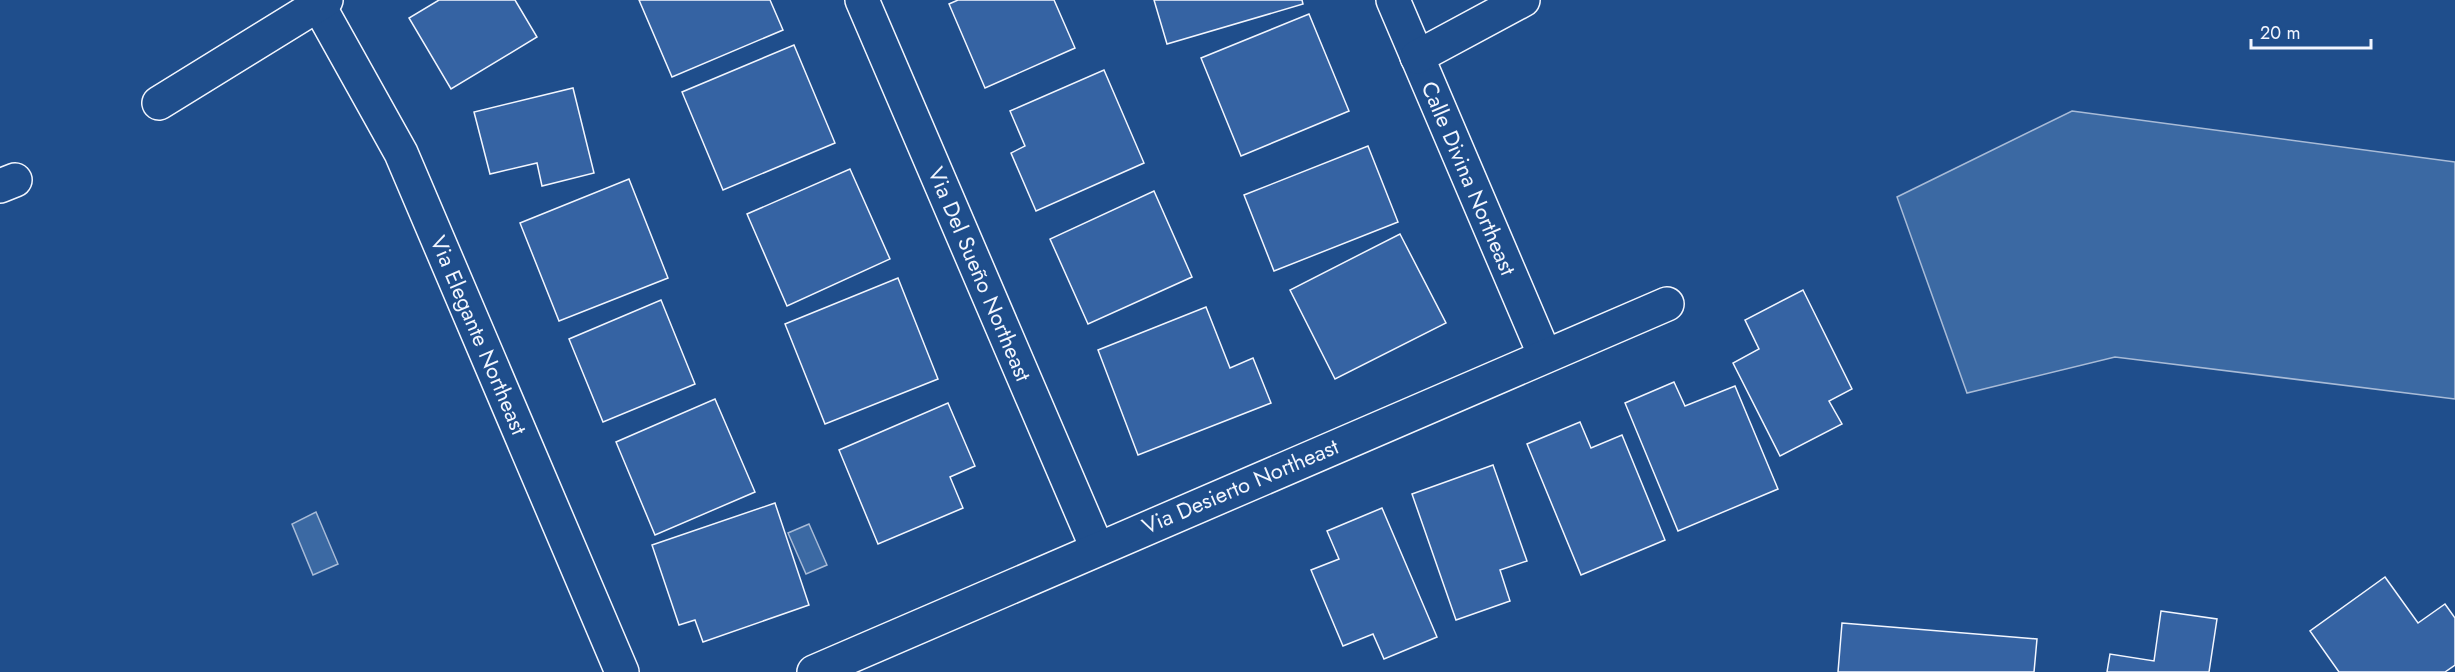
<svg xmlns="http://www.w3.org/2000/svg" width="2455" height="672" font-family="Jost,sans-serif">
	<style>
		.water { fill: #3b69a3; stroke: #a8bbd7; stroke-width: 1.5 }
		.building { fill: #3563a3; stroke: #f2f6ff; stroke-width: 1.5 }
		.lines { fill: none; stroke-linecap: round; stroke-linejoin: round }
		.street-casing { stroke: #f2f6ff; stroke-width: 36 }
		.street { stroke: #1f4e8c; stroke-width: 33 }
		.labels { text-anchor: middle; stroke-width: 4.5; stroke-linejoin: round; paint-order: stroke }
		.street-label { font-size: 22px; fill: #f2f6ff; stroke: #1f4e8c }
	</style>
	<rect width="100%" height="100%" fill="#1f4e8c"/>
	<g class="water">
		<path d="M 2072,111 L 2455,162 L 2455,399 L 2115,357 L 1967,393 L 1897,197 Z"/>
		<path d="M 316,512 L 338,564 L 313,575 L 292,524 Z"/>
		<path d="M 809,524 L 827,565 L 806,574 L 788,533 Z"/>
	</g>
	<g class="building">
		<path d="M 439,0 L 515,0 L 537,37 L 451,89 L 409,18 Z"/>
		<path d="M 639,0 L 770,0 L 783,30 L 672,77 Z"/>
		<path d="M 958,0 L 1054,0 L 1075,48 L 985,88 L 949,4 Z"/>
		<path d="M 1154,0 L 1302,0 L 1303,4 L 1167,44 Z"/>
		<path d="M 1309,14 L 1349,111 L 1241,156 L 1201,58 Z"/>
		<path d="M 794,45 L 835,143 L 723,190 L 682,92 Z"/>
		<path d="M 1104,70 L 1144,163 L 1036,211 L 1011,153 L 1025,146 L 1010,111 Z"/>
		<path d="M 573,88 L 594,173 L 542,186 L 537,163 L 490,174 L 474,112 Z"/>
		<path d="M 1368,146 L 1398,222 L 1274,271 L 1244,195 Z"/>
		<path d="M 850,169 L 890,259 L 787,306 L 747,214 Z"/>
		<path d="M 629,179 L 668,278 L 559,321 L 520,223 Z"/>
		<path d="M 1154,191 L 1192,277 L 1088,324 L 1050,239 Z"/>
		<path d="M 1400,234 L 1446,323 L 1335,379 L 1290,290 Z"/>
		<path d="M 898,278 L 938,379 L 825,424 L 785,324 Z"/>
		<path d="M 1803,290 L 1852,389 L 1829,401 L 1842,424 L 1780,456 L 1733,363 L 1759,349 L 1745,320 Z"/>
		<path d="M 661,300 L 695,384 L 603,422 L 569,339 Z"/>
		<path d="M 1206,307 L 1230,368 L 1253,358 L 1271,403 L 1138,455 L 1098,350 Z"/>
		<path d="M 1674,382 L 1685,406 L 1735,386 L 1778,489 L 1678,531 L 1625,403 Z"/>
		<path d="M 715,399 L 755,492 L 655,535 L 616,442 Z"/>
		<path d="M 948,403 L 975,466 L 950,477 L 963,508 L 878,544 L 839,450 Z"/>
		<path d="M 1580,422 L 1591,448 L 1622,435 L 1665,540 L 1581,575 L 1527,444 Z"/>
		<path d="M 1493,465 L 1527,561 L 1500,570 L 1510,601 L 1456,620 L 1412,494 Z"/>
		<path d="M 775,503 L 809,605 L 703,642 L 695,620 L 679,625 L 652,545 Z"/>
		<path d="M 1382,508 L 1437,637 L 1384,659 L 1373,634 L 1343,646 L 1311,570 L 1339,559 L 1327,531 Z"/>
		<path d="M 2385,577 L 2418,623 L 2445,604 L 2455,618 L 2455,665 L 2445,672 L 2339,672 L 2310,631 Z"/>
		<path d="M 2161,611 L 2217,619 L 2209,672 L 2107,672 L 2110,654 L 2154,661 Z"/>
		<path d="M 1842,623 L 2037,639 L 2034,672 L 1838,672 Z"/>
	</g>
	<g class="lines">
		<g class="street-casing">
			<g id="street">
				<path d="M 862,0 L 1097,548"/>
				<path d="M 1393,0 L 1545,356"/>
				<path d="M 319,6 L 401,153 L 622,672"/>
				<path d="M 1417,57 L 1523,0"/>
				<path d="M 159,103 L 326,0"/>
				<path d="M 0,186 L 15,180"/>
				<path d="M 814,672 L 1667,304"/>
			</g>
		</g>
		<use href="#street" class="street"/>
	</g>
	<g class="labels">
		<g class="street-label">
			<text transform="translate(1469 178) rotate(67)" y="8">Calle Divina Northeast</text>
			<text transform="translate(980 274) rotate(67)" y="8">Via Del Sueño Northeast</text>
			<text transform="translate(479 335) rotate(67)" y="8">Via Elegante Northeast</text>
			<text transform="translate(1240 486) rotate(-23)" y="8">Via Desierto Northeast</text>
		</g>
	</g>
	<path d="M2251 39v9h120v-9" fill="none" stroke="#f2f6ff" stroke-width="3"/>
	<text x="2260" y="39" font-size="18" fill="#f2f6ff" stroke="#1f4e8c" stroke-width="4.5" paint-order="stroke">20 m</text>
</svg>
